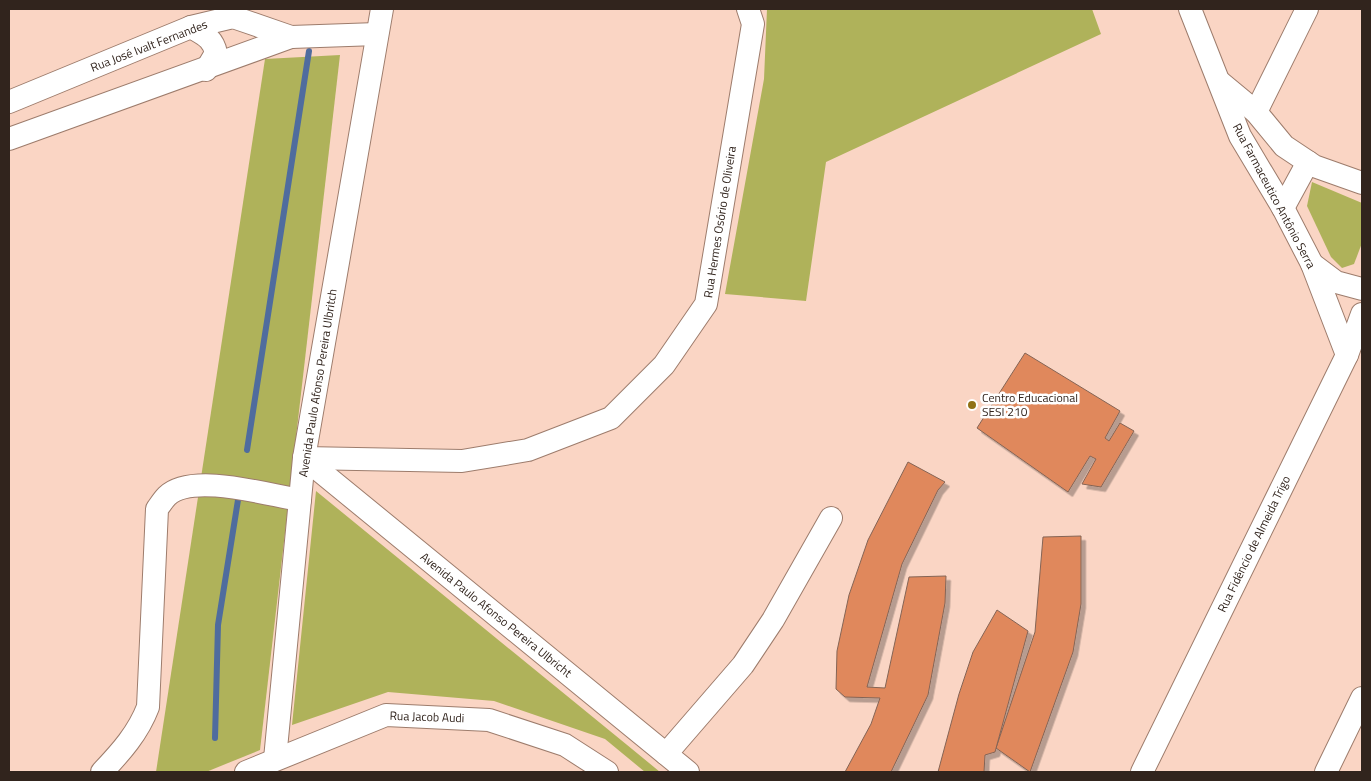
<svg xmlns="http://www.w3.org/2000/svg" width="1371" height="781" font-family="'Titillium Web',sans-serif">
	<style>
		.green { fill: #afb25a }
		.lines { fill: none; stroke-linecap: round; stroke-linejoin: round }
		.stream { stroke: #4f6c9e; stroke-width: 6 }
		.building { fill: #e0885c; stroke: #846455; filter: url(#shadow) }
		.minor-casing { stroke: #9d7c6c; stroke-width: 24 }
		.minor { stroke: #fff; stroke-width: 22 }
		.poi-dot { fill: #907116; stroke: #fff; stroke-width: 2 }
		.labels { text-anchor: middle; stroke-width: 5; stroke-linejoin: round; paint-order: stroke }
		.street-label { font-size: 12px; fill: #31241d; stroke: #fff }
		.poi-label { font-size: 12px; fill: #31241d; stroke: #fff; text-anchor: start }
	</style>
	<defs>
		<filter id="shadow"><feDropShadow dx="4.5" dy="4.5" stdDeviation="0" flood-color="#0004"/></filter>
	</defs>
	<rect width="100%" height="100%" fill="#fad5c4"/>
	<g class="green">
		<path d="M 767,9 L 1092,9 L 1101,34 L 826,162 L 806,301 L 725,294 L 764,79 Z"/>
		<path d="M 340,55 L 260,750 L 206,772 L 156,772 L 265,59 Z"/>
		<path d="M 1312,182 L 1362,203 L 1362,243 L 1354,264 L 1342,268 L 1331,257 L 1307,206 Z"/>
		<path d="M 316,491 L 632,749 L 660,772 L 645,772 L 605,739 L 494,701 L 388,692 L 292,725 Z"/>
	</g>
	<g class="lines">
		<g class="stream">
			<path d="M 247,450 L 309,51"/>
			<path d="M 215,738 L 218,625 L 238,500"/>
		</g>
	</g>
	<g class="building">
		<path d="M 1025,353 L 1120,411 L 1105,438 L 1109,441 L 1120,423 L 1134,431 L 1101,487 L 1082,484 L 1096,459 L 1090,456 L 1068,492 L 977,428 Z"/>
		<path d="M 908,462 L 945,482 L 938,490 L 902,564 L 867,687 L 885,688 L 909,577 L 946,576 L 945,603 L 928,695 L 891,772 L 845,772 L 871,724 L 880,698 L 845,697 L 836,689 L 837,651 L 849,595 L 868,540 Z"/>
		<path d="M 1081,536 L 1081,604 L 1073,652 L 1030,772 L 996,748 L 1035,632 L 1043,537 Z"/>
		<path d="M 997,610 L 1028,631 L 995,752 L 985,755 L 984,772 L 938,772 L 959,694 L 973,652 Z"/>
	</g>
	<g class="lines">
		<g class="minor-casing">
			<g id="minor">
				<path d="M 1190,9 L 1240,136 L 1283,208 L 1312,264 L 1347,355"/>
				<path d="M 191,27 C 204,35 213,38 216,53 L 206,70"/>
				<path d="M 1221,83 L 1256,112 L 1284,146 L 1314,166 L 1362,183"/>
				<path d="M 9,102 L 191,27 L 233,17 L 291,37"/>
				<path d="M 1256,112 L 1307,9"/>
				<path d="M 9,139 L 291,37 L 377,34"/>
				<path d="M 1283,208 L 1308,162"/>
				<path d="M 1312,264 L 1336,282 L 1362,289"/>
				<path d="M 304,458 L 462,461 L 528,450 L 611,418 L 664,365 L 706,304 L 753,24 L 748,9"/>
				<path d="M 304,458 L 688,772"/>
				<path d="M 666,754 L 743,665 L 773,620 L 831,518"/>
				<path d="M 275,759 L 304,458 L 382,9"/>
				<path d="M 102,772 C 121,752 138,733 148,707 L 157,509 C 160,505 163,500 167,496 C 192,472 268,495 300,500"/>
				<path d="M 246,772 L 386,715 L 489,720 L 565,745 L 607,772"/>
				<path d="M 1142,772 L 1347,355 L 1362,314"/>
				<path d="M 1326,772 L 1362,698"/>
			</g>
		</g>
		<use href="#minor" class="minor"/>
	</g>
	<circle class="poi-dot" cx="972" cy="405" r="5"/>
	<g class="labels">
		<g class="street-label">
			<text transform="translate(149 46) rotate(-21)" y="4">Rua José Ivalt Fernandes</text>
			<text transform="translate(1274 196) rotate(62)" y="4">Rua Farmaceutico Antônio Serra</text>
			<text transform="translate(720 222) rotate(-81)" y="4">Rua Hermes Osório de Oliveira</text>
			<text transform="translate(318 383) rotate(-81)" y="4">Avenida Paulo Afonso Pereira Ulbritch</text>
			<text transform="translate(1254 544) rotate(-64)" y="4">Rua Fidêncio de Almeida Trigo</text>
			<text transform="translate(496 615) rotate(39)" y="4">Avenida Paulo Afonso Pereira Ulbricht</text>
			<text transform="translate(427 717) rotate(2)" y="4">Rua Jacob Audi</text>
		</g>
		<g class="poi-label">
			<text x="982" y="402">Centro Educacional<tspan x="982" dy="14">SESI 210</tspan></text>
		</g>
	</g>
	<rect width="1371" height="781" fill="none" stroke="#31241d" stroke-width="20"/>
</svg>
